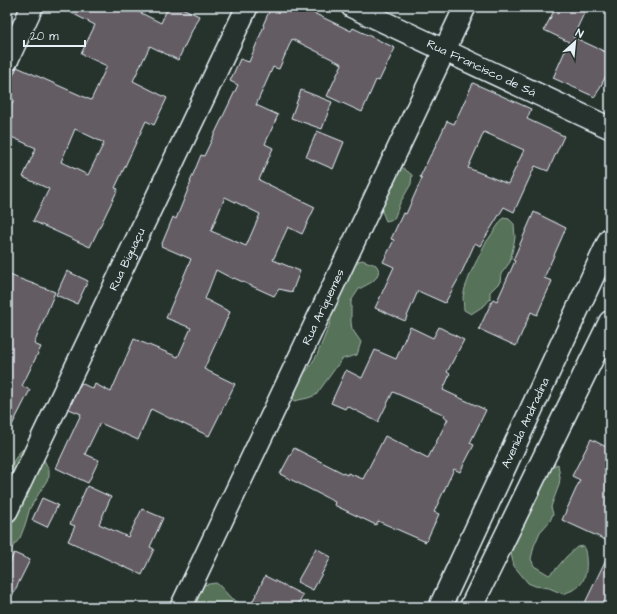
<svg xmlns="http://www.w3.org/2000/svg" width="617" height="614" font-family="'Architects Daughter',sans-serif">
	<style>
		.green { fill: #577258; stroke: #a0b2a8 }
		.building { fill: #645c63; stroke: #e8f1f8; fill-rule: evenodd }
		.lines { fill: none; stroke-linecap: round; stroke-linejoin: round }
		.minor-casing { stroke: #e8f1f8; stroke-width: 24 }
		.major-casing { stroke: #e8f1f8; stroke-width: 25 }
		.minor { stroke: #26332d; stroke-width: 21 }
		.major { stroke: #26332d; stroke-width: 22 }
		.labels { text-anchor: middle; stroke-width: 4; stroke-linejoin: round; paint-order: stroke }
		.street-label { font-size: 12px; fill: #e8f1f8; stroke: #26332d }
	</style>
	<rect width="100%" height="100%" fill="#26332d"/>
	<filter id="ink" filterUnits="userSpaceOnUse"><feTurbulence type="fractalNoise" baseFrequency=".025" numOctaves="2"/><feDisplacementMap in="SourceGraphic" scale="8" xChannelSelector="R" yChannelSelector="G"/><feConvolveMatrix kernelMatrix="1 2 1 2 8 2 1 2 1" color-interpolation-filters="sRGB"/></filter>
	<g filter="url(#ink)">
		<g class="green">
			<path d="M 402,167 L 412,175 L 411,184 L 400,203 L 394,219 L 386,221 L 381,209 L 397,172 Z"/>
			<path d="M 503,218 L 509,219 L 514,224 L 515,238 L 510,262 L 501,274 L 500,282 L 490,292 L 490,299 L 485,305 L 471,314 L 464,310 L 463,297 L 465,288 L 471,272 L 485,244 Z"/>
			<path d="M 362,260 L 376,265 L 379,270 L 377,277 L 372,282 L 359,289 L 351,301 L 351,322 L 352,329 L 361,342 L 357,355 L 342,359 L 316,395 L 308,398 L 294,401 L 292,394 L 298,380 L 308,369 L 317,355 L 329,326 L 336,301 L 351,267 L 356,262 Z"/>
			<path d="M 23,449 L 30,456 L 7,499 L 7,472 L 18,454 Z"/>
			<path d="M 43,458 L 49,470 L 49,477 L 30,508 L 25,525 L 20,538 L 7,554 L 7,527 L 10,523 L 31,481 L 35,476 L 37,469 Z"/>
			<path d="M 558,464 L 560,478 L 559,485 L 553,501 L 551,507 L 553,514 L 550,521 L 540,532 L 534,546 L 531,559 L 534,566 L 549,575 L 556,569 L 566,557 L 577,547 L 584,546 C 587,558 589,578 578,587 C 574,590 568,592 563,594 L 549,588 L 535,586 L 528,583 L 514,566 L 512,558 L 510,548 L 545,470 Z"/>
			<path d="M 216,583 L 219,585 L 231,598 L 241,604 L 240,607 L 186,607 L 202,585 Z"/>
		</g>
		<g class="building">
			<path d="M 60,7 L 129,7 L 161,23 L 168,7 L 180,7 L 199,16 L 178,60 L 150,46 L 133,81 L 167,98 L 154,125 L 146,121 L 115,188 L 118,189 L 90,247 L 33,221 L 49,189 L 23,177 L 36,148 L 7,135 L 7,115 L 14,100 L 7,97 L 7,89 L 17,67 L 91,100 L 107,66 L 81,54 L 95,25 ZM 75,129 L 104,143 L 88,175 L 61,162 Z"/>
			<path d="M 271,7 L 301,7 L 351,31 L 353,28 L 395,48 L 379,81 L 376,80 L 362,112 L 327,96 L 342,64 L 292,39 L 279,69 L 273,67 L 256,105 L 278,115 L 265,144 L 273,148 L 259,180 L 315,207 L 302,234 L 288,227 L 273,260 L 300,271 L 292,292 L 279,289 L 274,296 L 234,278 L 233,279 L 216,270 L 205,299 L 230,312 L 204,369 L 235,384 L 209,436 L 171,418 L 171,419 L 151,409 L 138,440 L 100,423 L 85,454 L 99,460 L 88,483 L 56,468 L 81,414 L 69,409 L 81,383 L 93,389 L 95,384 L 111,392 L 134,339 L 178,357 L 191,328 L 166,318 L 191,259 L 161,246 L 173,217 L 176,219 L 191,182 L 190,182 L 201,155 L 204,156 L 238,85 L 230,81 L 240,59 L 249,62 L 264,26 L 263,25 ZM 225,197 L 260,214 L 246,246 L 211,231 Z"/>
			<path d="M 556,7 L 587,7 L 573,37 L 610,54 L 610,68 L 595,97 L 553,78 L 569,42 L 544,30 Z"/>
			<path d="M 473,83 L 531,109 L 527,119 L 564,136 L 548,171 L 535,166 L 514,212 L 504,207 L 480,246 L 475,243 L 461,274 L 445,303 L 418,291 L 405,321 L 375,308 L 394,267 L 383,262 L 394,240 L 391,239 L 403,213 L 406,214 L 422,178 L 420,177 L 431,154 L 432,154 L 447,121 L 454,124 ZM 484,132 L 524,150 L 508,184 L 468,168 Z"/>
			<path d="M 301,90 L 332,102 L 322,129 L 291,118 Z"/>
			<path d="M 317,131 L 344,142 L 333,169 L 306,157 Z"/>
			<path d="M 534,212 L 566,228 L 544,278 L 552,281 L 537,315 L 531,312 L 516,346 L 479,329 L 493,299 L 497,301 L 515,261 L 513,260 Z"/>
			<path d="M 67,271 L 88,281 L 77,304 L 56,295 Z"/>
			<path d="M 7,274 L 55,292 L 34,344 L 41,347 L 22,386 L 30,390 L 7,435 Z"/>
			<path d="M 410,327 L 433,338 L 439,327 L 464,340 L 447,372 L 450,374 L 443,390 L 486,410 L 470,443 L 474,445 L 460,472 L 454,469 L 434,512 L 439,514 L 426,542 L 378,521 L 376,525 L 334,505 L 335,502 L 280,474 L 294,448 L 347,475 L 348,473 L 363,479 L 385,436 L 428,458 L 448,419 L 444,417 L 445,415 L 393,392 L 378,422 L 347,406 L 345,409 L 331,403 L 346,370 L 362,378 L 375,350 L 396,359 Z"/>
			<path d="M 591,439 L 610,449 L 610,542 L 562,520 L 580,480 L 572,476 Z"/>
			<path d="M 87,486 L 111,497 L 99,524 L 128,537 L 142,509 L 163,518 L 150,547 L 154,549 L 142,575 L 68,541 L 75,526 L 70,524 Z"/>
			<path d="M 42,498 L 58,505 L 47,527 L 32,520 Z"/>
			<path d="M 316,548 L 331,557 L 313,590 L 297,582 Z"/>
			<path d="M 610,551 L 610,592 L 603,607 L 583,607 Z"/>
			<path d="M 14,553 L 30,560 L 7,606 L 7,570 Z"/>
			<path d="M 265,576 L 303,595 L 297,607 L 250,607 Z"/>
		</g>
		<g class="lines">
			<g class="minor-casing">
				<g id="minor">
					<path id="s1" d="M 352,7 L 610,128"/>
					<path d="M 7,61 L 32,7"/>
					<path id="s2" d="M 7,511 L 247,7"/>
					<path id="s3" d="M 181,607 L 465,7"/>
				</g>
			</g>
			<g class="major-casing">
				<g id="major">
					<path id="s4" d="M 440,607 L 610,239"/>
					<path d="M 471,607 L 610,322"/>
				</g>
			</g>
			<use href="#minor" class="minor"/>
			<use href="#major" class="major"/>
		</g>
	</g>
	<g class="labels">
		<g class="street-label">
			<text dy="4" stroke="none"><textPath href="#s1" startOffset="143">Rua Francisco de Sá</textPath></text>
			<text dy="4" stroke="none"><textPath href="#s2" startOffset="279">Rua Biguaçu</textPath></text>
			<text dy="4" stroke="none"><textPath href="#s3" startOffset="332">Rua Ariquemes</textPath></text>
			<text dy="4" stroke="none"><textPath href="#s4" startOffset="203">Avenida Andradina</textPath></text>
		</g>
	</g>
	<rect width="617" height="614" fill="none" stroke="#26332d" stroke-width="24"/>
	<rect x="12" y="12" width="593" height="590" fill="none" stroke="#e8f1f8" stroke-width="1.5" filter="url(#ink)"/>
	<g transform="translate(575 42) rotate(27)" stroke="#26332d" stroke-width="3" paint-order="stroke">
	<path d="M0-3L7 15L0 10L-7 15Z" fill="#e8f1f8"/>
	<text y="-6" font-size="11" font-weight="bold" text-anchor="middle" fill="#e8f1f8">N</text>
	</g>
	<path d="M24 40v6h61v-6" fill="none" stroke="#e8f1f8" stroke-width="2"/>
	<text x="30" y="40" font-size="12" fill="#e8f1f8" stroke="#26332d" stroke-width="3" paint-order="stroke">20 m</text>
</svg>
